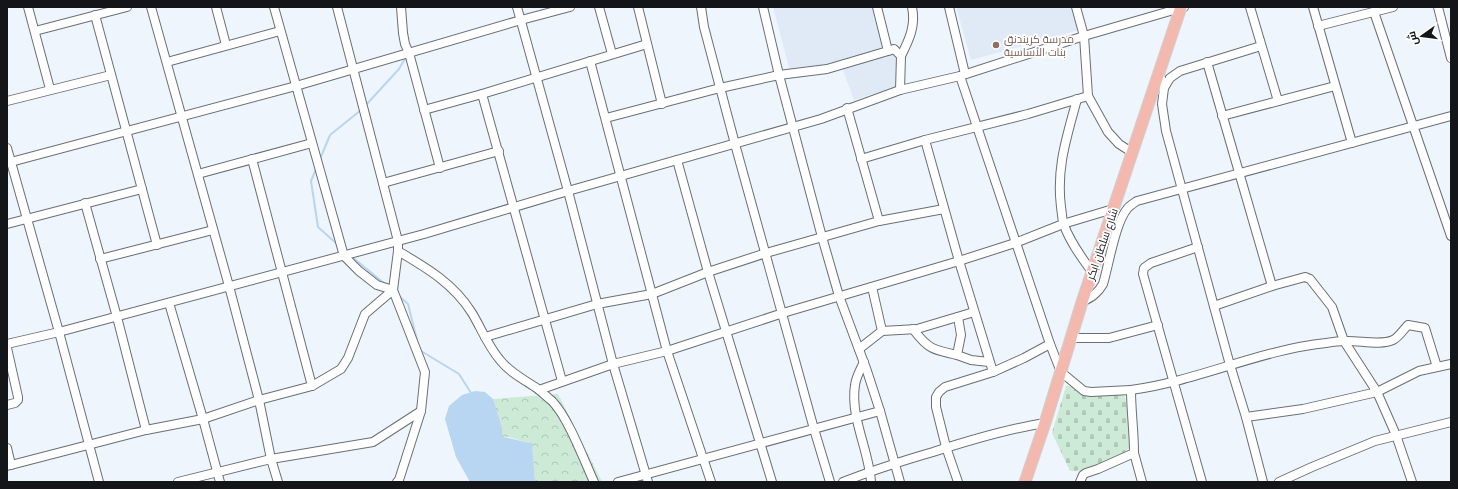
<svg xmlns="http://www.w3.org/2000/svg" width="1458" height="489" font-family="'Open Sans',Cairo,sans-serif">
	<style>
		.built { fill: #dfeaf6 }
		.forest { fill: url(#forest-crowns) }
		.cemetery { fill: url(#cemetery-stones) }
		.water { fill: #b8d5f2 }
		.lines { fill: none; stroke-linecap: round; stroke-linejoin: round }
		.stream { stroke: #b8d5f2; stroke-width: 2 }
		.minor-casing { stroke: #6a6f75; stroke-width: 10 }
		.highway-casing { stroke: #d0d0d1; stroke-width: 13 }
		.minor { stroke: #fff; stroke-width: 8 }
		.highway { stroke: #f3b9af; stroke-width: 11 }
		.education-dot { fill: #8d6e63; stroke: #fff; stroke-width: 1.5 }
		.labels { text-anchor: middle; stroke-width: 3.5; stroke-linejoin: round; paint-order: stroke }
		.education-label { font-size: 11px; fill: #785e54; stroke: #fff; text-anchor: start }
		.street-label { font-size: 11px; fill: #131518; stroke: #fff }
	</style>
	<defs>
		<pattern id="forest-crowns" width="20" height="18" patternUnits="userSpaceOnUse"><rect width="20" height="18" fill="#cdead7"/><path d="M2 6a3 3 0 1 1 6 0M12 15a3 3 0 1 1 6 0" fill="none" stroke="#afc8b8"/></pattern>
		<pattern id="cemetery-stones" width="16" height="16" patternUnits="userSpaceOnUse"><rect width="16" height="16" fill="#cdead7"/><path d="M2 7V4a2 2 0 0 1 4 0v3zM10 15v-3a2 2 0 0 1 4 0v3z" fill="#afc8b8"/></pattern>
	</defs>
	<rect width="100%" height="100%" fill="#eff5fc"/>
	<g class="built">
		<path d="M 773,7 L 875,7 L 885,50 L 826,67 L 790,71 Z"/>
		<path d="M 956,7 L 1072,7 L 1079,30 L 971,60 Z"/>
		<path d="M 895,52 L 900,85 L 854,100 L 841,65 Z"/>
	</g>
	<path class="forest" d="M 558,394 L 602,482 L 535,482 L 532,444 L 509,437 L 502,437 L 493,399 Z"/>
	<path class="cemetery" d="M 1066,386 L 1071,386 C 1075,389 1082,395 1087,396 C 1099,398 1114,389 1125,397 L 1131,432 L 1131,446 C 1126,451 1120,457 1113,460 C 1100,467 1085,471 1070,471 L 1052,433 Z"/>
	<path class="water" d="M 475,391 L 485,392 L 493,399 L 502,428 L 502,437 C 512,438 522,442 532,443 L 535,482 L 470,482 L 456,457 L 445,419 L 449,406 L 462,395 Z"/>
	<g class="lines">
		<g class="stream">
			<path d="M 365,106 L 399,69 L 406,57"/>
			<path d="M 320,159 L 330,135 L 361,110"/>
			<path d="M 316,169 L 311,181 L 318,227 L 337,244"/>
			<path d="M 351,256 L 385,284"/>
			<path d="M 399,296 L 408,304 L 417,340"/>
			<path d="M 421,351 L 459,374 L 471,393"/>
		</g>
		<g class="minor-casing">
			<g id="minor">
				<path d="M 28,7 L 50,89"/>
				<path d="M 151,7 L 229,286 L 259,400 L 271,459 L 278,482"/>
				<path d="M 216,7 L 226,45"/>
				<path d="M 274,7 L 344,256 L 359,271 L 377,285 L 393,290 L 425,372 L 421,411 L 399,480 L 397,482"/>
				<path d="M 401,7 L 403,33 L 405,44 L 409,53 L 440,168"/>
				<path d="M 517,7 L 568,191 L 613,364 L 648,482"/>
				<path d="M 599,7 L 612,54"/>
				<path d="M 638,7 L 662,104"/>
				<path d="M 701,7 L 704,27 L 735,144 L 814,429 L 830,482"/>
				<path d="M 763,7 L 779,75 L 822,237 L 839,296 L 867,371 L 880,411 L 900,482"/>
				<path d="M 877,7 L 888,51 L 894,49 L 901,56 L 900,90"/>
				<path d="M 949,7 L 965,74"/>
				<path d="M 1250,7 L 1278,101"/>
				<path d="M 1313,7 L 1352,143"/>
				<path d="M 1438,7 L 1451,58"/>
				<path d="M 1374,12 L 1451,236"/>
				<path d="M 95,15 L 157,245"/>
				<path d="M 1318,26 L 1393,7"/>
				<path d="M 35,31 L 127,7"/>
				<path d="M 901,56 C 909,40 916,26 912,7"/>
				<path d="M 590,61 L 667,351 L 711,482"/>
				<path d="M 167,62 L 280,31"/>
				<path d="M 1207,62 L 1272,286"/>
				<path d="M 1159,72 L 1164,88 L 1162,104 L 1166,131 L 1230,365 L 1246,417 L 1263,482"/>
				<path d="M 960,76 L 1050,344 L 1061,372 L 1084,391 L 1091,392 L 1131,390"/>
				<path d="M 1164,88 L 1170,78 L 1180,71 L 1261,46"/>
				<path d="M 482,94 L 562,381"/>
				<path d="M 1088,96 L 1108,132 L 1119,144 L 1133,153"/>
				<path d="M 1077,99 C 1067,137 1056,167 1061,207 C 1062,213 1062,220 1064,225 C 1070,242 1082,258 1092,272"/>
				<path d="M 7,101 L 111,75"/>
				<path d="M 847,108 L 879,221"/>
				<path d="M 424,110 L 482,94 L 647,44"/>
				<path d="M 1222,116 L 1335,86"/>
				<path d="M 606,118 L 720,88 L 779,75 L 827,69 L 888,51"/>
				<path d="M 925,140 L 1028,114 L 1088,96 L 1084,36 L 1076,7"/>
				<path d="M 7,148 L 59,332 L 99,482"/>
				<path d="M 252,159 L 312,386"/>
				<path d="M 861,159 L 925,140 L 959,261 L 993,372"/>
				<path d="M 677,160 L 708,272 L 772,482"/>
				<path d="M 7,163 L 296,86 L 521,20 L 570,7"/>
				<path d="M 198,174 L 312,143"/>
				<path d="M 383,183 L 499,151"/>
				<path d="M 85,203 L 117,317 L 146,430"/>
				<path d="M 7,224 L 142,189"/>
				<path d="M 1198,247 L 1151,263 L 1144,268 L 1143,274 L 1202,482"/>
				<path d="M 398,251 C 427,268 454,284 472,313 C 481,328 488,346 500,360 C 510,373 525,380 538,389 C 543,393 547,397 552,401 C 568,417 584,460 594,482"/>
				<path d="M 100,259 L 213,230"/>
				<path d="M 872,287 L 882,331"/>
				<path d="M 1082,302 C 1092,297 1098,293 1103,284 C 1109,264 1115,224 1127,209 C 1129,206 1134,203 1137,201 L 1451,116"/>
				<path d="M 169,303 L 203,419 L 220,482"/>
				<path d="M 1214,306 L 1272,286 L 1305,277 L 1310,279 L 1332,307 L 1344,341 L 1377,392 L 1396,435 L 1412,482"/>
				<path d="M 958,317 L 961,335 L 957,355 L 971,360 L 989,362"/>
				<path d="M 913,329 C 928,349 933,350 957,355"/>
				<path d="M 485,337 L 597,304 L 652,294 L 708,272 L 766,253 L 879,221 L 944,209"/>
				<path d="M 1071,338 L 1109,338 L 1158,325"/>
				<path d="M 7,344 L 59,332 L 424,234 L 568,191 L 821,119 L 900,90 L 960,76 L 1084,36 L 1184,7"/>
				<path d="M 7,348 L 18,397 L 18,400 L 15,403 L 7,405"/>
				<path d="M 859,349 L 882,331 L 917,329 L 974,312"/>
				<path d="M 864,362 C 860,370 856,377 855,385 C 850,418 869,450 871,482"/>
				<path d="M 539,390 L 613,364 L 667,351 L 783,313 L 959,261 L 1015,243 L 1063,224 L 1113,209"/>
				<path d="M 1246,417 L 1303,409 L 1377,392 L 1419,371 L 1451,364"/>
				<path d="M 7,448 L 11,465"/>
				<path d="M 1134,453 L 1142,482"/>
				<path d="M 7,466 L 146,430 L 203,419 L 259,400 L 312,386 L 341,369 L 348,358 L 365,314 L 393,290 L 398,251 L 398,241 L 337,7"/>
				<path d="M 178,482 L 271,459 L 373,442 L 421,411"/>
				<path d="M 618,482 L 880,411"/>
				<path d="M 843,482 C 873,470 902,461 933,452 C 970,440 1006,429 1045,423"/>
				<path d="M 958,482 L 946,447 L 936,407 L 936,397 L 939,392 L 945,387 L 993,372 L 1024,358 L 1050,344"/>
				<path d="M 1080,482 L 1083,475 L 1086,473 L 1098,469 L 1134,453 C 1134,431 1131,411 1131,390 C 1198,381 1259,350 1326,343 C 1332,342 1339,341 1345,341 C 1358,340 1381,346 1393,340 C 1399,337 1403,330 1408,325 L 1425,328 L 1437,367"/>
				<path d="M 1279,482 L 1312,467 L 1375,441 L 1451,422"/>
			</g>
		</g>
		<g class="highway-casing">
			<path id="highway" d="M 1025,482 L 1045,423 L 1082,302 L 1181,7"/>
		</g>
		<use href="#minor" class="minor"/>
		<use href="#highway" class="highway"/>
	</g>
	<circle class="education-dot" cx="996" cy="45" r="4"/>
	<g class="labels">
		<g class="education-label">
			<text x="1004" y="43">مدرسة كريندنق<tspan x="1004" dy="13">بنات الأساسية</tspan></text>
		</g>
		<g class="street-label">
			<text transform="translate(1102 244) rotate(-71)" y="4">شارع سلطان ابكر</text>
		</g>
	</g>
	<rect width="1458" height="489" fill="none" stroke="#131518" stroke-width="16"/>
	<g transform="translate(1422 36) rotate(256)" stroke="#ffffff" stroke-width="3" paint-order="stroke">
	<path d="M0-3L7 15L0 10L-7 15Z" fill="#131518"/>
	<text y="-6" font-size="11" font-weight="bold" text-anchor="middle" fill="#131518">ش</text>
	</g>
</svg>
